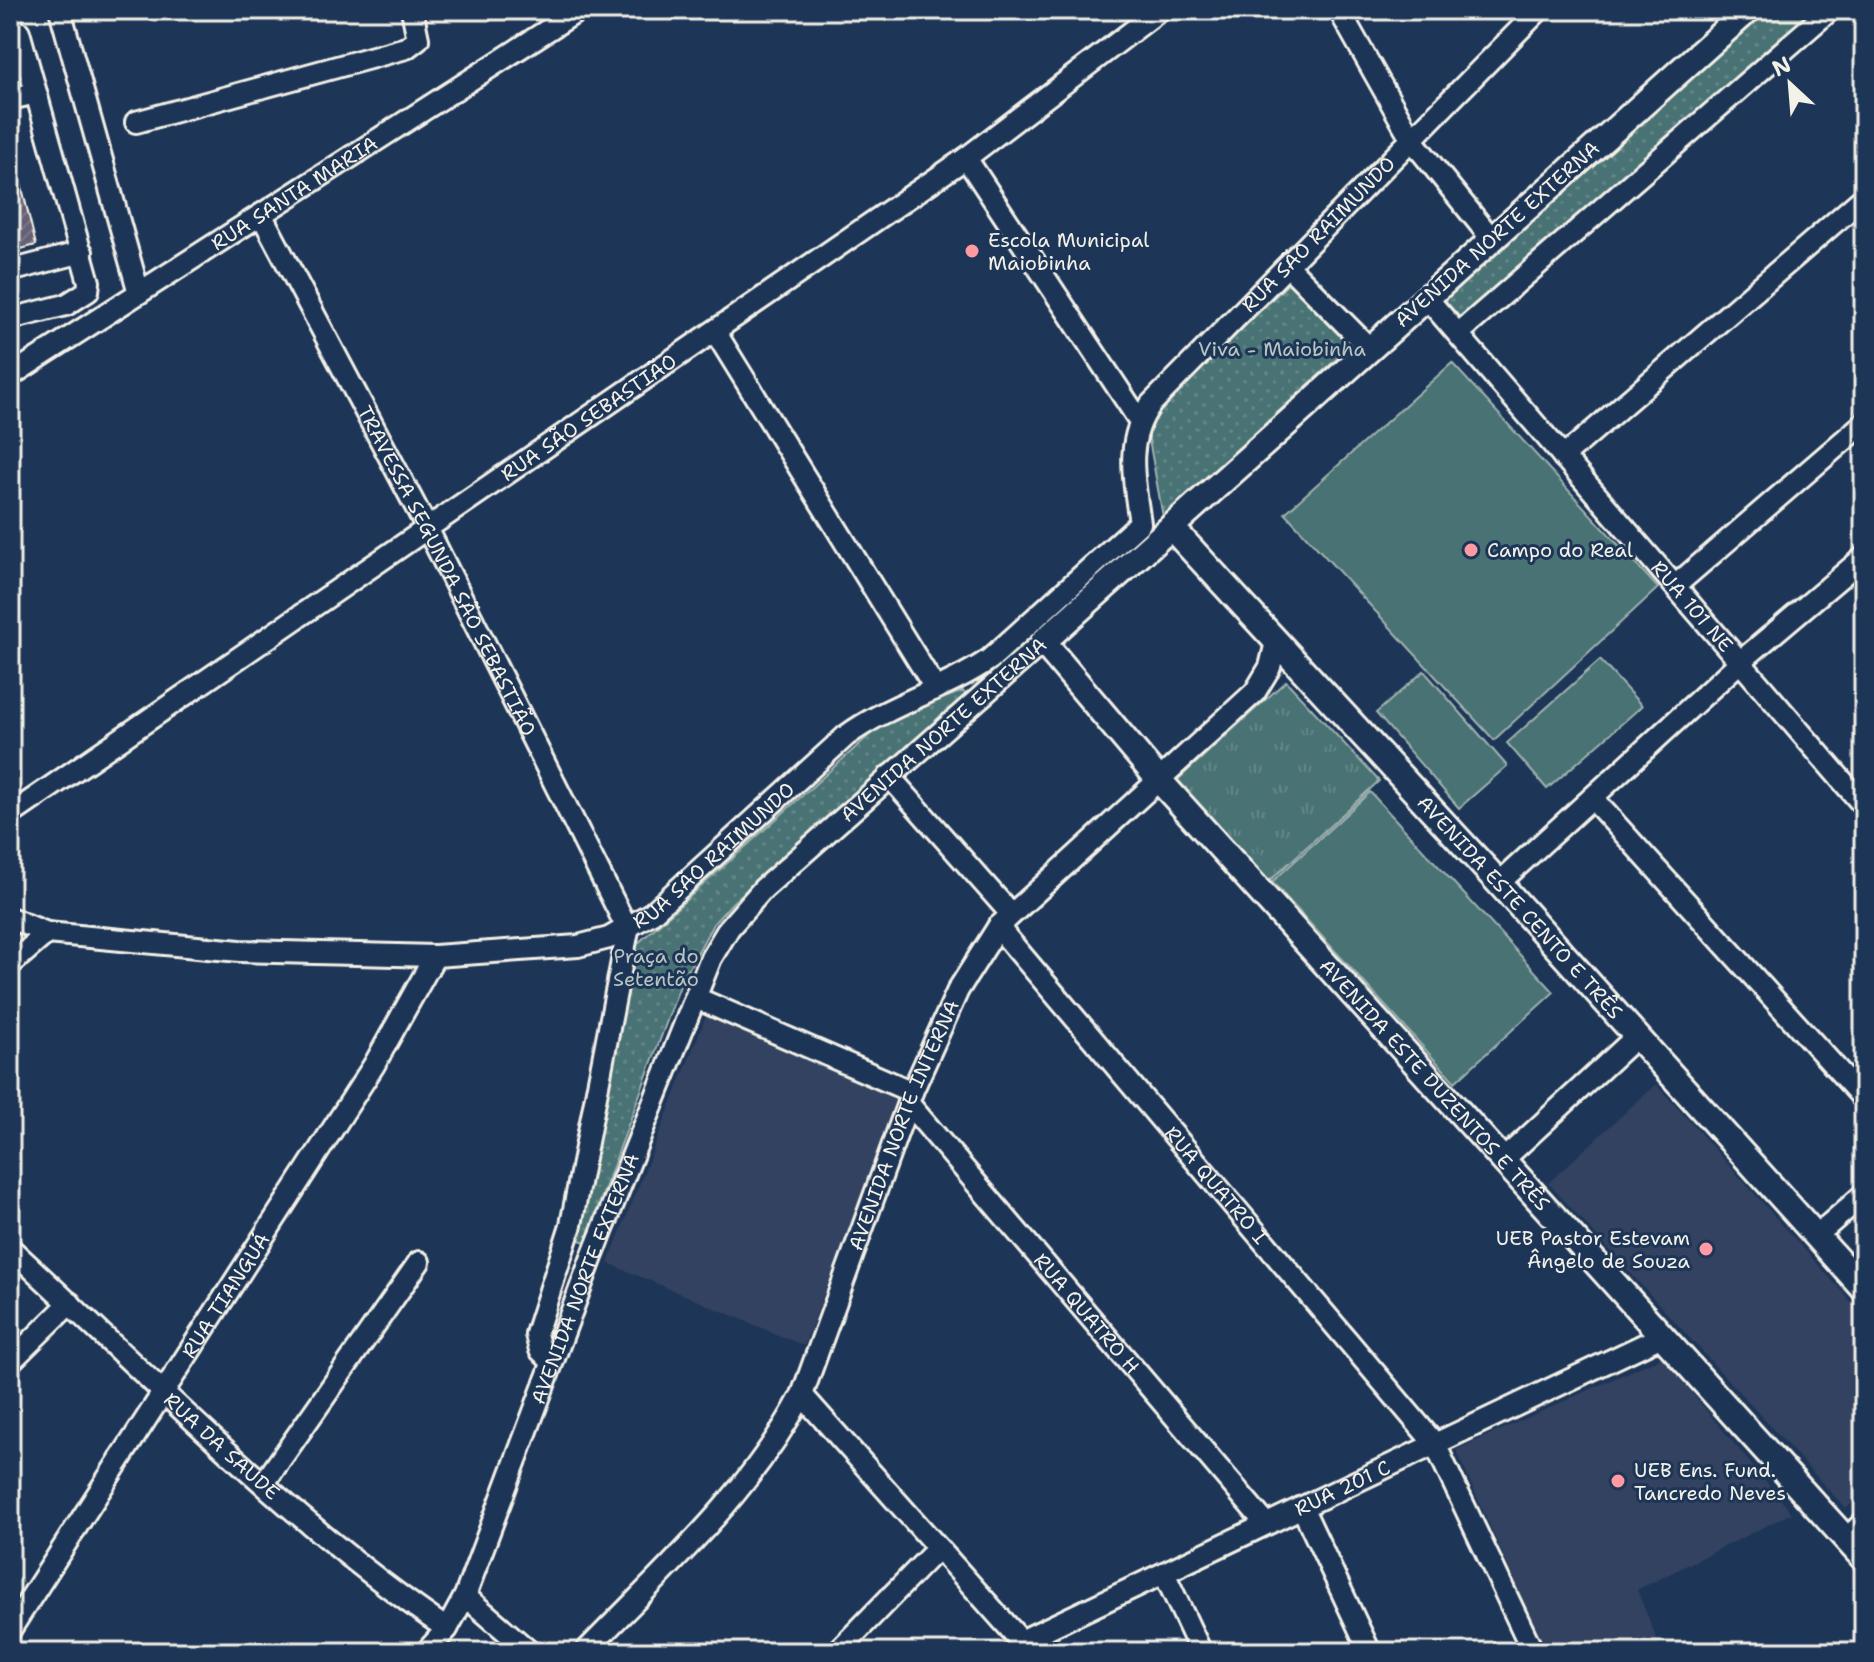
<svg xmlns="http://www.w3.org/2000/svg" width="1874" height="1662" font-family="'Shantell Sans',sans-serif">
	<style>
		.built { fill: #334260 }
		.grass { fill: url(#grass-tufts); stroke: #9fb2ae; stroke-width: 2 }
		.park { fill: url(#park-dots); stroke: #9fb2ae; stroke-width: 2 }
		.pitch { fill: #4a7275; stroke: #9fb2ae; stroke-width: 2 }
		.building { fill: url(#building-hatch); stroke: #f4f1e8; stroke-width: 2 }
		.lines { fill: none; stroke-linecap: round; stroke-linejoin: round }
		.minor-casing { stroke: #f4f1e8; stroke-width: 26 }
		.major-casing { stroke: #f4f1e8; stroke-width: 30 }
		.minor { stroke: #1d3557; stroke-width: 20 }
		.major { stroke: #1d3557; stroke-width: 24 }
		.poi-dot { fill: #ff9aa2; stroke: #1d3557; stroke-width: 3 }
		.labels { text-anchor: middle; stroke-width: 6; stroke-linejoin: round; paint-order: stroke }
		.street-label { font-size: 20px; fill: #f4f1e8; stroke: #1d3557 }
		.poi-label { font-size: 20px; fill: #f4f1e8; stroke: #1d3557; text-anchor: start }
		.park-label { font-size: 20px; fill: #b8c5c0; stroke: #1d3557 }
	</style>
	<defs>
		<pattern id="grass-tufts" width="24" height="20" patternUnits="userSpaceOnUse" patternTransform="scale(2)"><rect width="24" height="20" fill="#4a7275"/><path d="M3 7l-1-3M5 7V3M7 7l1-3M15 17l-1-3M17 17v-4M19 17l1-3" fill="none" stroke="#658789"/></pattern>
		<pattern id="park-dots" width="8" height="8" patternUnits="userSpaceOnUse" patternTransform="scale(2)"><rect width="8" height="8" fill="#4a7275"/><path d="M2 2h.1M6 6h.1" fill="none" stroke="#658789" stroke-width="1.8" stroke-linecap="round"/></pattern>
		<pattern id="building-hatch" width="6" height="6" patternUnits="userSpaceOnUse" patternTransform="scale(2)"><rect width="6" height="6" fill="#656074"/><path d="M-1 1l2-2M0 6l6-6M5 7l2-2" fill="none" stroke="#7c7788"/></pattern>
	</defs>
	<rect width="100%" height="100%" fill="#1d3557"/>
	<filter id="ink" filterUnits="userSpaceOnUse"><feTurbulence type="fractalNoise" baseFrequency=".0125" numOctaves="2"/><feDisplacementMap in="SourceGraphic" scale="16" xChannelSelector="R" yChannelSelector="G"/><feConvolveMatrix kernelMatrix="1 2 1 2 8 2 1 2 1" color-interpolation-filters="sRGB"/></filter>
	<g filter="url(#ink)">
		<g class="built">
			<path d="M 706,1016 L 900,1096 L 804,1346 L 608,1263 Z"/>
			<path d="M 1656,1084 L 1864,1316 L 1864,1492 L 1846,1509 L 1548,1183 Z"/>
			<path d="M 1662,1357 L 1792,1513 L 1637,1590 L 1662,1652 L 1546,1652 L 1456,1450 Z"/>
		</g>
		<path class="grass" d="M 1286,681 L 1379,781 L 1265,885 L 1172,785 Z"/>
		<g class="park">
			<path d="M 1766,10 L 1817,10 L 1463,321 L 1443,298 Z"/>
			<path d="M 1292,280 L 1354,343 L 1163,517 L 1146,423 Z"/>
			<path d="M 963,691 L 966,695 L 732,903 L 713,924 L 681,983 L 585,1242 L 577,1239 L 630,956 L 636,945 L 874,731 L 897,716 Z"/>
		</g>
		<g class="pitch">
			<path d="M 1452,363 L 1658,588 L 1494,740 L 1285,513 Z"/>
			<path d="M 1600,660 L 1642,706 L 1547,789 L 1507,743 Z"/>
			<path d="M 1424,671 L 1507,766 L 1459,808 L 1376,713 Z"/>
			<path d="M 1370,792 L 1554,992 L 1455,1082 L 1272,882 Z"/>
		</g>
		<path class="building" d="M 10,163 L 16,163 L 36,245 L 10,252 Z"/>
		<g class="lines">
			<g class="minor-casing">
				<g id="minor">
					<path d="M 60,10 L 139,293"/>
					<path d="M 1339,10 L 1412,140 L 1491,238"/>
					<path d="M 10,99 L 36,93"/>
					<path d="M 136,122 L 406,48 L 418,39 L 412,10"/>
					<path d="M 966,158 L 1139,420"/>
					<path id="s1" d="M 262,216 L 427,528 L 628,930"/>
					<path d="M 1288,266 L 1369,348"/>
					<path d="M 10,271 L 82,252"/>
					<path id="s2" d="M 1426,297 L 1864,806"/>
					<path d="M 10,319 L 66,305 L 88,291 L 89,282 L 19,32"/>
					<path d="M 716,333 L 935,688"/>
					<path d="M 1458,334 L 1830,10"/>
					<path id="s3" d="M 10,376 L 579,10"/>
					<path d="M 1563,457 L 1864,197"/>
					<path d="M 1675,586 L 1864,423"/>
					<path d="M 889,776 L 1011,914"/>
					<path d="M 1592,798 L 1864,1099"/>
					<path id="s4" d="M 10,815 L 966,158 L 1160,10"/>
					<path d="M 1499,883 L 1740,662 L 1864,557"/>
					<path id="s5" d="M 10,918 L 47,933 L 240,951 L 435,956 L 578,946 L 609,938 L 652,913 L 846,736 C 891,703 945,690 990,659 L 1140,523 C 1134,481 1124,441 1151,404 L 1539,10"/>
					<path id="s6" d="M 998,927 L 1435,1444 L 1533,1652"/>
					<path d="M 10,965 L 47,933"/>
					<path d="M 696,998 L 912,1092"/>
					<path id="s7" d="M 908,1103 L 1266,1524"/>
					<path d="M 1503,1160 L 1638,1035"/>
					<path d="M 1816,1236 L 1864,1194"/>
					<path id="s8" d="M 10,1248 C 151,1378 288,1521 447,1629"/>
					<path d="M 10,1362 L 70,1303"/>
					<path d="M 552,1362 L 540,1350 L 536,1334 L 571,1225 L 628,930"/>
					<path d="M 802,1395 L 1021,1641 L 1027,1652"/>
					<path d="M 264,1483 L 419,1262"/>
					<path d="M 1302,1507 L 1370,1652"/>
					<path d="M 1846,1539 L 1864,1522"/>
					<path d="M 1164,1573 L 1201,1652"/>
					<path d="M 465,1596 L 530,1652"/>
					<path id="s9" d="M 10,1630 L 374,1065 L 435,956"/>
					<path id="s10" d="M 1021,1641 L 1662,1336"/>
					<path id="s11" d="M 426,1652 L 447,1629 L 465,1596 L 592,1257 L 711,958 L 729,928 L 763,889 L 1043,642"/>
					<path id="s12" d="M 585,1652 C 663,1571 749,1495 802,1395 L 912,1092 L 958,990 L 998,927 L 1255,692 L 1270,667 L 1276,642"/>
					<path d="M 837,1652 L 938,1548"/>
				</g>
			</g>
			<g class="major-casing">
				<g id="major">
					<path id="s13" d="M 1748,10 L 1043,642 L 1159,780 L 1864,1559"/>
					<path id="s14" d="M 1171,527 L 1499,883 L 1864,1289"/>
				</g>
			</g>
			<use href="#minor" class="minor"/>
			<use href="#major" class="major"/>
		</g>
	</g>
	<g class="poi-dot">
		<circle cx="972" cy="251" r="8"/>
		<circle cx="1471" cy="550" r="8"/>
		<circle cx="1706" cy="1249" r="8"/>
		<circle cx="1618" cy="1481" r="8"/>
	</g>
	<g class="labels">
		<g class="street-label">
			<text dy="7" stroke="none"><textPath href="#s3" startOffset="338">RUA SANTA MARIA</textPath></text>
			<text transform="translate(1497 234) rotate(-42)" y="7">AVENIDA NORTE EXTERNA</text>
			<text dy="7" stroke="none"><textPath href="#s5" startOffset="1644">RUA SÃO RAIMUNDO</textPath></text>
			<text dy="7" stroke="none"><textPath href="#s4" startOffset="702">RUA SÃO SEBASTIÃO</textPath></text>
			<text dy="7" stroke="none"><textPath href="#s1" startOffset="400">TRAVESSA SEGUNDA SÃO SEBASTIÃO</textPath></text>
			<text dy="7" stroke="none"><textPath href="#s2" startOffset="408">RUA 101 NE</textPath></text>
			<text dy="7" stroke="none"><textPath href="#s11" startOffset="1080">AVENIDA NORTE EXTERNA</textPath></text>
			<text dy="7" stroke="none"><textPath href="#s5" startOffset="738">RUA SÃO RAIMUNDO</textPath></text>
			<text dy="7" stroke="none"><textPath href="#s14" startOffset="516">AVENIDA ESTE CENTO E TRÊS</textPath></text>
			<text dy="7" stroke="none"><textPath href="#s13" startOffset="1538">AVENIDA ESTE DUZENTOS E TRÊS</textPath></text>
			<text dy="7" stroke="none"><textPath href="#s12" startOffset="626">AVENIDA NORTE INTERNA</textPath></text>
			<text dy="7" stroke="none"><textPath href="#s6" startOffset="338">RUA QUATRO I</textPath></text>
			<text dy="7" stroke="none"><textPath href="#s11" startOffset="408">AVENIDA NORTE EXTERNA</textPath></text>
			<text dy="7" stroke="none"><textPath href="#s9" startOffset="398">RUA TIANGUÁ</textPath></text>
			<text dy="7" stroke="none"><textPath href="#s7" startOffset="276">RUA QUATRO H</textPath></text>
			<text dy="7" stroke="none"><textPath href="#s8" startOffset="290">RUA DA SAUDE</textPath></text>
			<text dy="7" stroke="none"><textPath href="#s10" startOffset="356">RUA 201 C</textPath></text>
		</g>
		<g class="poi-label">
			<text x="988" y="247">Escola Municipal<tspan x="988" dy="23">Maiobinha</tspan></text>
			<text x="1487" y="557">Campo do Real</text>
			<text x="1690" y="1245" text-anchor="end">UEB Pastor Estevam<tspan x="1690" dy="23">Ângelo de Souza</tspan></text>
			<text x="1634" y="1477">UEB Ens. Fund.<tspan x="1634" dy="23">Tancredo Neves</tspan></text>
		</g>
		<g class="park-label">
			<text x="1282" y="356">Viva - Maiobinha</text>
			<text x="656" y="963">Praça do<tspan x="656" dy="23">Setentão</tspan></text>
		</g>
	</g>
	<rect width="1874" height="1662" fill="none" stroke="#1d3557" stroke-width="40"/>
	<rect x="20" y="20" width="1834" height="1622" fill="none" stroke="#f4f1e8" stroke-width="3" filter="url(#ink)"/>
	<g transform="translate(1790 84) rotate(334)" stroke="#1d3557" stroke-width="6" paint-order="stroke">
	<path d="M0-6L14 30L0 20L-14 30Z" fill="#f4f1e8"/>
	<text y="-12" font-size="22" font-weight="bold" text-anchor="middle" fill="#f4f1e8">N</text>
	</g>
</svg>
